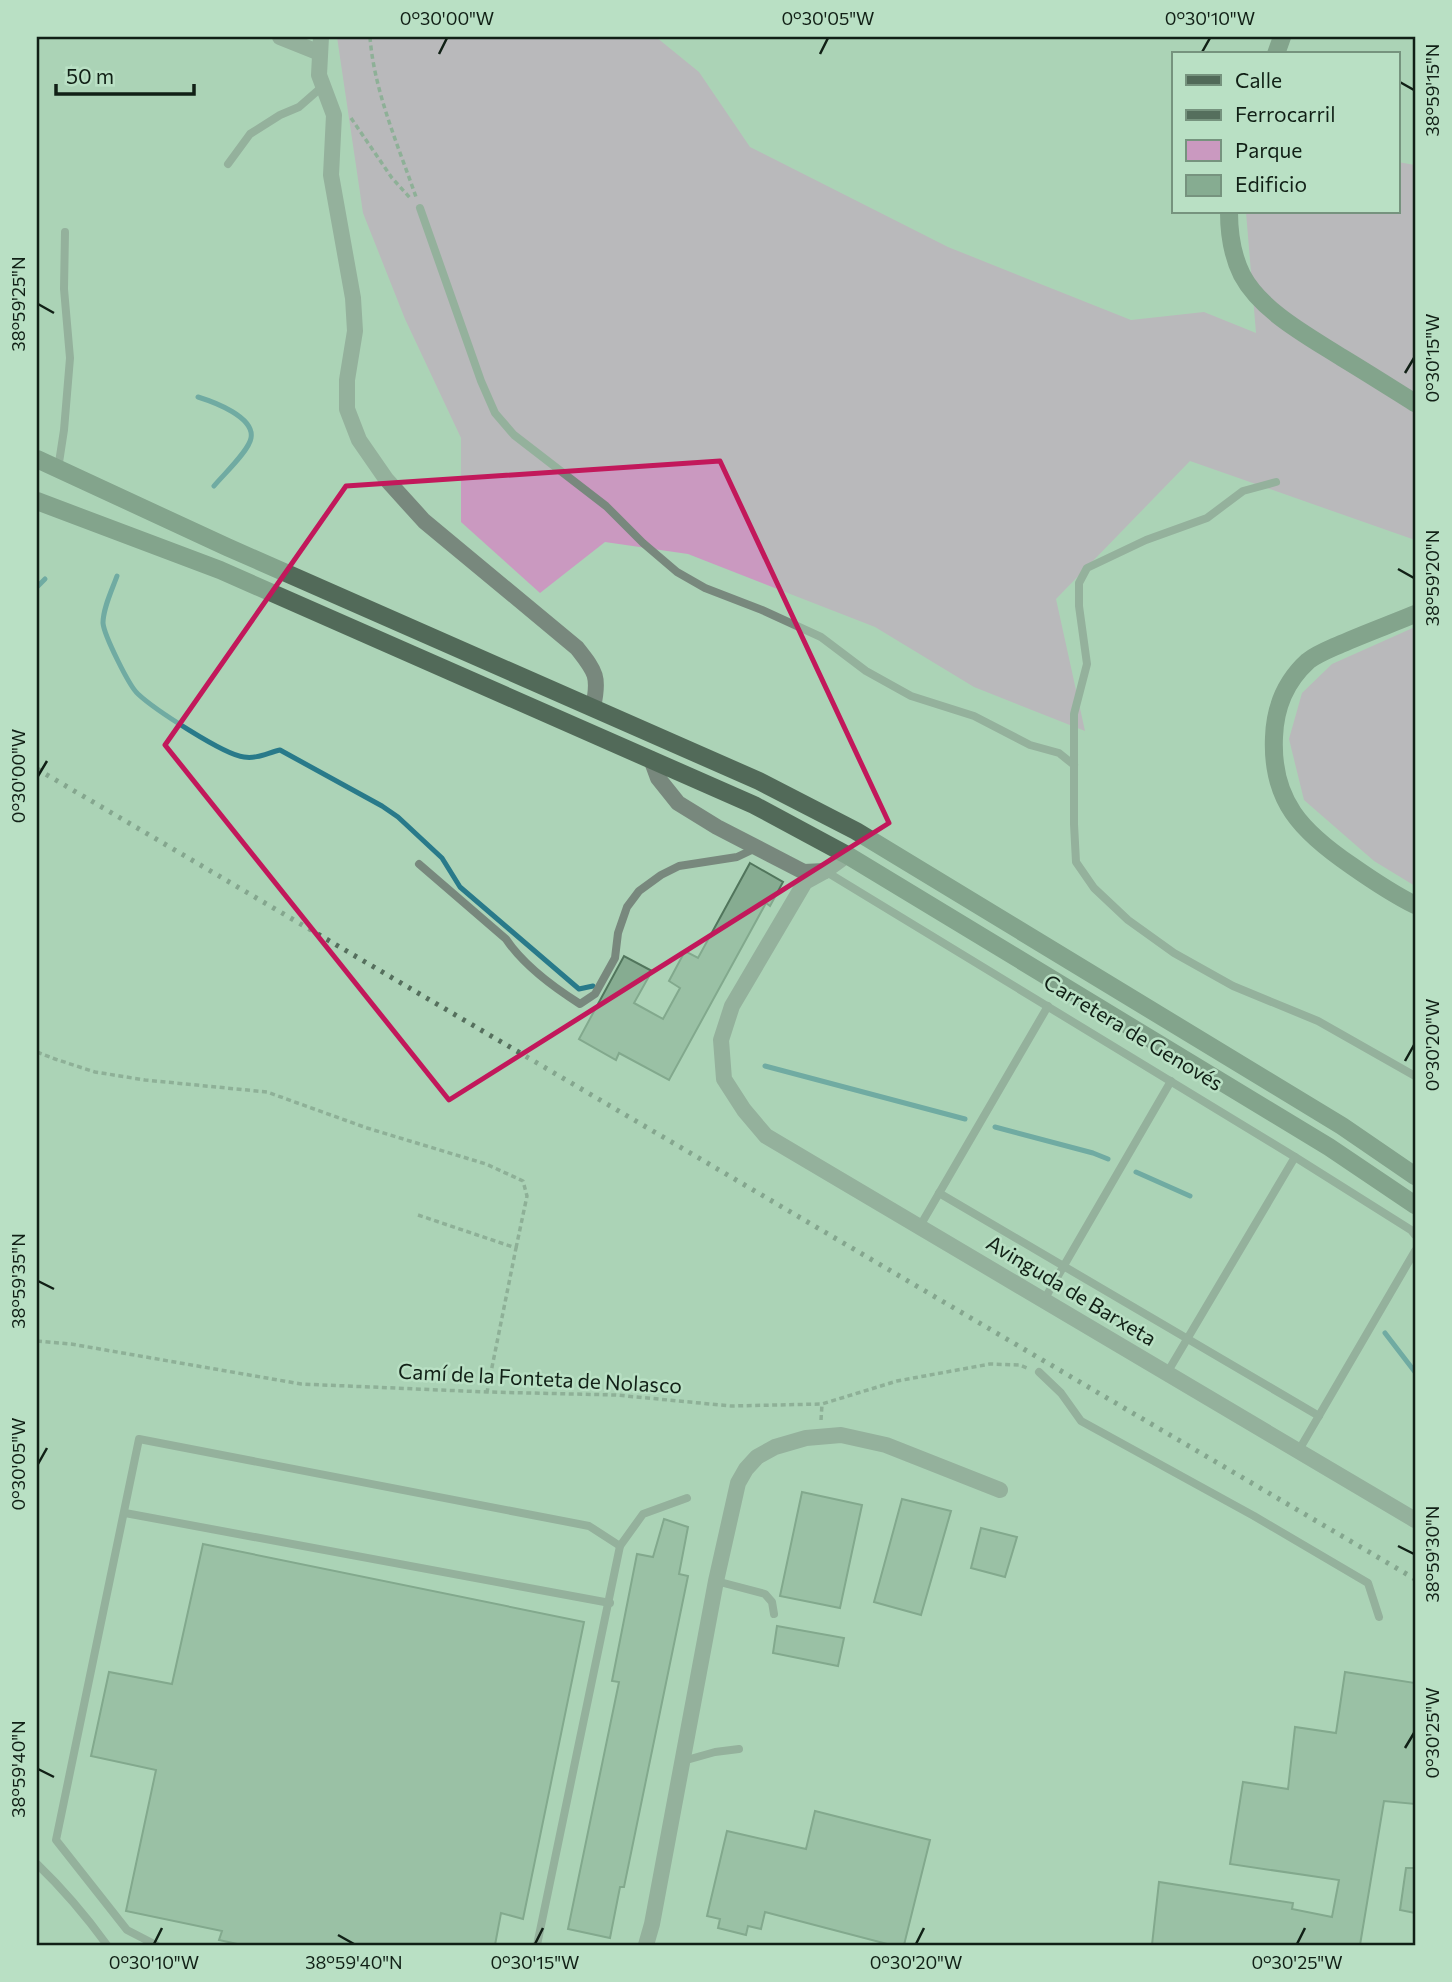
<svg xmlns="http://www.w3.org/2000/svg" width="1452" height="1982" font-family="Commissioner,sans-serif">
	<style>
		.green { fill: #ca99c0 }
		.lines { fill: none; stroke-linecap: round; stroke-linejoin: round }
		.stream { stroke: #297a8a; stroke-width: 5 }
		.building { fill: #86ac91; stroke: #51755c; stroke-width: 2 }
		.path { stroke: #6a8672; stroke-width: 3.5; stroke-dasharray: 5 3.5; stroke-linecap: butt }
		.lane { stroke: #78887d; stroke-width: 8 }
		.street { stroke: #78887d; stroke-width: 16 }
		.secondary { stroke: #526a59; stroke-width: 18 }
		.rail { stroke: #556f5d; stroke-width: 5; stroke-dasharray: 3.5 7; stroke-linecap: butt }
		.marked { fill: none; stroke: #c2185b; stroke-width: 5; stroke-linejoin: round }
		.ticks { fill: none; stroke: #112016; stroke-width: 2.5 }
		.labels { text-anchor: middle; stroke-width: 5; stroke-linejoin: round; paint-order: stroke }
		.street-label { font-size: 21px; fill: #112016; stroke: #b9e0c4 }
		.neatline { fill: none; stroke: #112016; stroke-width: 2.5 }
		.ticks-label { font-size: 18px; text-anchor: middle; fill: #112016 }
	</style>
	<rect width="100%" height="100%" fill="#acd3b7"/>
	<g class="green">
		<path d="M 337,37 L 656,37 L 699,72 L 750,147 L 948,247 L 1131,320 L 1204,312 L 1256,333 L 1246,212 L 1398,212 L 1398,162 L 1415,165 L 1415,540 L 1190,461 L 1056,599 L 1085,731 L 974,687 L 875,627 L 688,554 L 605,542 L 540,593 L 461,522 L 461,438 L 405,319 L 363,213 Z"/>
		<path d="M 1415,627 L 1415,886 L 1374,861 L 1304,800 L 1289,739 L 1302,693 L 1332,664 Z"/>
	</g>
	<g class="lines">
		<g class="stream">
			<path d="M 198,397 C 214,402 255,417 251,438 C 249,451 223,475 214,486"/>
			<path d="M 117,576 C 112,590 103,608 103,623 C 104,635 129,686 138,694 C 154,709 224,755 244,757 C 257,759 267,753 280,750 L 382,806 L 398,817 L 442,858 L 460,887 L 579,989 L 593,986"/>
			<path d="M 37,587 L 45,579"/>
			<path d="M 765,1066 L 965,1119"/>
			<path d="M 995,1127 L 1093,1153 L 1108,1159"/>
			<path d="M 1136,1172 L 1190,1196"/>
			<path d="M 1385,1333 L 1415,1372"/>
		</g>
	</g>
	<g class="building">
		<path d="M 750,863 L 783,882 L 770,906 L 766,903 L 669,1080 L 619,1053 L 616,1060 L 579,1039 L 624,956 L 652,971 L 634,1003 L 663,1019 L 680,988 L 669,981 L 685,951 L 698,958 Z"/>
		<path d="M 802,1492 L 862,1505 L 840,1608 L 780,1596 Z"/>
		<path d="M 902,1499 L 951,1511 L 921,1615 L 874,1602 Z"/>
		<path d="M 664,1519 L 688,1527 L 679,1574 L 688,1576 L 624,1887 L 620,1887 L 610,1938 L 568,1929 L 619,1682 L 612,1681 L 637,1554 L 653,1557 Z"/>
		<path d="M 981,1528 L 1017,1537 L 1005,1577 L 971,1568 Z"/>
		<path d="M 203,1544 L 584,1622 L 523,1919 L 501,1913 L 495,1945 L 242,1945 L 219,1940 L 222,1931 L 126,1911 L 156,1770 L 91,1756 L 109,1672 L 172,1684 Z"/>
		<path d="M 777,1626 L 844,1638 L 838,1666 L 773,1653 Z"/>
		<path d="M 1345,1672 L 1415,1683 L 1415,1804 L 1384,1801 L 1360,1945 L 1152,1945 L 1159,1882 L 1293,1903 L 1292,1909 L 1332,1917 L 1339,1880 L 1230,1864 L 1243,1782 L 1288,1789 L 1295,1727 L 1336,1733 Z"/>
		<path d="M 815,1811 L 930,1840 L 904,1945 L 891,1945 L 765,1912 L 761,1929 L 748,1926 L 746,1935 L 718,1928 L 720,1919 L 707,1916 L 727,1831 L 806,1849 Z"/>
		<path d="M 1406,1868 L 1415,1868 L 1415,1913 L 1400,1910 Z"/>
	</g>
	<g class="lines">
		<g class="path">
			<path d="M 370,37 C 374,91 398,145 416,197"/>
			<path d="M 351,118 L 392,178 L 411,199"/>
			<path d="M 37,1052 L 55,1059 L 95,1072 L 145,1080 L 267,1092 L 367,1128 L 486,1164 L 523,1181 L 527,1196 L 516,1248"/>
			<path d="M 418,1215 L 516,1248 L 487,1392"/>
			<path d="M 37,1341 L 71,1344 L 301,1384 L 487,1392 L 616,1395 L 731,1406 L 822,1404 L 897,1381 L 990,1364 L 1020,1365 L 1029,1369"/>
			<path d="M 821,1420 L 822,1404"/>
		</g>
		<g class="lane">
			<path d="M 228,164 L 250,134 L 280,115 L 299,107 L 323,86"/>
			<path d="M 420,208 L 481,381 L 495,413 L 514,435 L 606,506 L 643,543 L 677,572 L 705,588 L 762,610 L 821,637 L 866,671 L 911,696 L 974,716 L 1030,745 L 1059,753 L 1074,765"/>
			<path d="M 58,469 L 64,430 L 70,358 L 64,289 L 65,232"/>
			<path d="M 1276,482 L 1243,491 L 1207,518 L 1146,540 L 1087,568 L 1079,583 L 1079,606 L 1087,664 L 1074,714 L 1074,824 L 1076,862 L 1094,888 L 1128,920 L 1174,953 L 1233,986 L 1318,1021 L 1415,1076"/>
			<path d="M 419,864 L 506,939 C 524,966 553,987 580,1004 L 595,994 L 615,958 L 618,933 L 627,907 L 639,891 L 661,875 L 679,866 L 737,857 L 756,848"/>
			<path d="M 825,871 L 1295,1157 L 1411,1230 L 1415,1235"/>
			<path d="M 939,1193 L 1319,1416"/>
			<path d="M 920,1226 L 1048,1006"/>
			<path d="M 1044,1300 L 1171,1081"/>
			<path d="M 1039,1372 L 1061,1393 L 1081,1421 L 1254,1516 L 1368,1583 L 1379,1617"/>
			<path d="M 1167,1373 L 1295,1157"/>
			<path d="M 1299,1450 L 1415,1251"/>
			<path d="M 125,1513 L 610,1603"/>
			<path d="M 716,1581 L 765,1594 L 772,1602 L 774,1614"/>
			<path d="M 683,1761 L 715,1752 L 739,1749"/>
			<path d="M 37,1864 C 63,1889 86,1916 107,1945"/>
			<path d="M 156,1945 L 127,1930 L 56,1840 L 139,1439 L 589,1526 L 620,1546"/>
			<path d="M 537,1945 L 620,1546 L 643,1514 L 687,1498"/>
		</g>
		<g class="street">
			<path d="M 280,37 L 320,53"/>
			<path d="M 321,37 L 319,75 L 334,115 L 331,175 L 353,298 L 355,331 L 347,380 L 347,409 L 359,440 L 386,479 L 424,521 L 577,648 C 595,671 600,676 593,707"/>
			<path d="M 651,759 L 658,778 L 678,803 L 717,827 L 804,872 L 825,871 L 847,855"/>
			<path d="M 825,871 L 805,882 L 732,1006 L 721,1040 L 724,1079 L 744,1110 L 766,1136 L 1415,1520"/>
			<path d="M 646,1945 L 652,1924 L 716,1581 L 738,1483 L 746,1469 L 757,1457 L 775,1447 L 806,1438 L 841,1435 L 886,1445 L 1000,1490"/>
		</g>
		<g class="secondary">
			<path d="M 1276,54 L 1282,37"/>
			<path d="M 1229,212 C 1229,233 1232,255 1242,275 C 1261,311 1308,336 1341,357 C 1366,372 1391,388 1415,403"/>
			<path d="M 37,459 L 227,547 L 759,781 L 856,831 L 1342,1126 L 1415,1176"/>
			<path d="M 37,501 L 220,570 L 754,805 L 847,855 L 1329,1147 L 1415,1205"/>
			<path d="M 1415,614 C 1391,624 1366,633 1341,644 C 1330,649 1317,654 1308,661 C 1286,681 1275,708 1274,737 C 1271,801 1302,832 1352,866 C 1372,880 1393,894 1415,905"/>
		</g>
		<path class="rail" d="M 37,769 L 1415,1579"/>
	</g>
	<path d="M0 0H1452V1982H0ZM 720,461 L 889,823 L 449,1100 L 165,745 L 346,486 Z" fill="#acd3b7" fill-opacity=".55" fill-rule="evenodd"/>
	<path class="marked" d="M 720,461 L 889,823 L 449,1100 L 165,745 L 346,486 Z"/>
	<path class="ticks" d="M 439,54 L 447,38M 820,54 L 828,38M 1201,54 L 1210,38M 1398,81 L 1414,90M 38,304 L 54,313M 1405,373 L 1414,358M 1398,569 L 1414,578M 38,776 L 47,761M 1405,1061 L 1414,1045M 38,1281 L 54,1289M 38,1464 L 47,1448M 1398,1546 L 1414,1554M 1405,1748 L 1414,1733M 38,1769 L 54,1777M 338,1935 L 354,1944M 154,1944 L 162,1928M 535,1944 L 543,1928M 916,1944 L 924,1928M 1297,1944 L 1305,1928"/>
	<g class="labels">
		<g class="street-label">
			<text transform="translate(1133 1033) rotate(31)" y="7">Carretera de Genovés</text>
			<text transform="translate(1071 1291) rotate(31)" y="7">Avinguda de Barxeta</text>
			<text transform="translate(540 1379) rotate(3)" y="7">Camí de la Fonteta de Nolasco</text>
		</g>
	</g>
	<rect width="1452" height="1982" fill="none" stroke="#b9e0c4" stroke-width="77"/>
	<rect x="1172" y="52" width="228" height="161" fill="#b9e0c4" stroke="#76937e" stroke-width="2"/>
	<rect x="1186" y="75" width="35" height="10" fill="#526a59" stroke="#76937e" stroke-width="2"/>
	<text x="1235" y="88" font-size="21" fill="#112016">Calle</text>
	<rect x="1186" y="110" width="35" height="10" fill="#556f5d" stroke="#76937e" stroke-width="2"/>
	<text x="1235" y="122" font-size="21" fill="#112016">Ferrocarril</text>
	<rect x="1186" y="140" width="35" height="21" fill="#ca99c0" stroke="#76937e" stroke-width="2"/>
	<text x="1235" y="158" font-size="21" fill="#112016">Parque</text>
	<rect x="1186" y="175" width="35" height="21" fill="#86ac91" stroke="#76937e" stroke-width="2"/>
	<text x="1235" y="192" font-size="21" fill="#112016">Edificio</text>
	<path d="M56 84v10h138v-10" fill="none" stroke="#112016" stroke-width="3.5"/>
	<text x="66" y="84" font-size="21" fill="#112016" stroke="#b9e0c4" stroke-width="5" paint-order="stroke">50 m</text>
	<rect x="38" y="38" width="1376" height="1906" class="neatline"/>
	<g class="ticks-label">
		<text x="447" y="25">0°30'00"W</text>
		<text x="828" y="25">0°30'05"W</text>
		<text x="1210" y="25">0°30'10"W</text>
		<text transform="translate(1433 90) rotate(-90)" y="6">38°59'15"N</text>
		<text transform="translate(19 304) rotate(-90)" y="6">38°59'25"N</text>
		<text transform="translate(1433 358) rotate(-90)" y="6">0°30'15"W</text>
		<text transform="translate(1433 578) rotate(-90)" y="6">38°59'20"N</text>
		<text transform="translate(19 776) rotate(-90)" y="6">0°30'00"W</text>
		<text transform="translate(1433 1045) rotate(-90)" y="6">0°30'20"W</text>
		<text transform="translate(19 1281) rotate(-90)" y="6">38°59'35"N</text>
		<text transform="translate(19 1464) rotate(-90)" y="6">0°30'05"W</text>
		<text transform="translate(1433 1554) rotate(-90)" y="6">38°59'30"N</text>
		<text transform="translate(1433 1733) rotate(-90)" y="6">0°30'25"W</text>
		<text transform="translate(19 1769) rotate(-90)" y="6">38°59'40"N</text>
		<text x="154" y="1969">0°30'10"W</text>
		<text x="354" y="1969">38°59'40"N</text>
		<text x="535" y="1969">0°30'15"W</text>
		<text x="916" y="1969">0°30'20"W</text>
		<text x="1297" y="1969">0°30'25"W</text>
	</g>
</svg>
